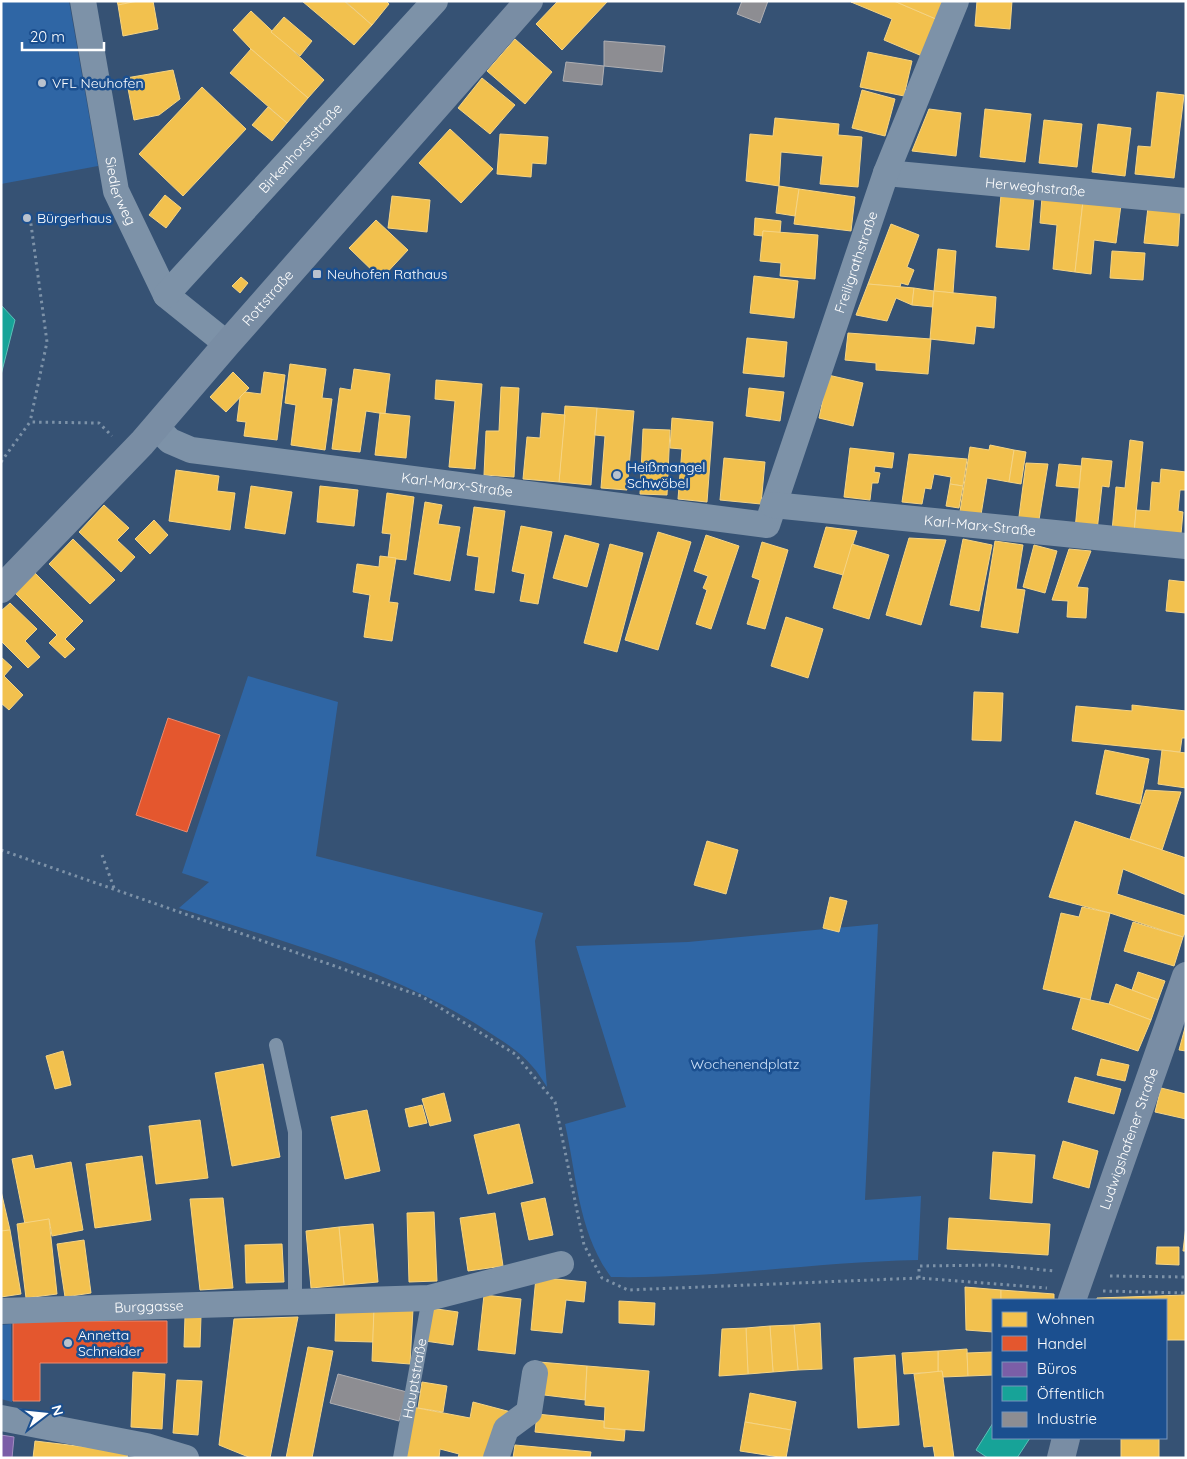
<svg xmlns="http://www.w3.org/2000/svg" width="1187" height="1459" font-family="Quicksand,sans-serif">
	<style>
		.green { fill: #2f66a5 }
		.homes { fill: #f2c14e; stroke: #f6d483 }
		.shops { fill: #e4572e; stroke: #ec896d }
		.offices { fill: #7b5ea7; stroke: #a38ec1 }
		.public { fill: #17a398; stroke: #5dbfb7 }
		.industry { fill: #8d8d92; stroke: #afafb3 }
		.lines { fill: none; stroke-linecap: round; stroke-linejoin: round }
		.path { stroke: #7d92a8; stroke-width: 3; stroke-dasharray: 2.5 4; stroke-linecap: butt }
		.lane { stroke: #7d92a8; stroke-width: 14 }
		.street { stroke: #7d92a8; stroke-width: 26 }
		.secondary { stroke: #798da4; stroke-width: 28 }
		.poi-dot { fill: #b9c2ce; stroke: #1b4f8f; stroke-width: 2 }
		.labels { text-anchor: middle; stroke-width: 5; stroke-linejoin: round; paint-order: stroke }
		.poi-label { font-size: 14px; fill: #fff; stroke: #1b4f8f; text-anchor: start }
		.street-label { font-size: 14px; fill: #fff; stroke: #1b4f8f }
		.park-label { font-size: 14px; fill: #cfe3fa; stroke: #1b4f8f }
	</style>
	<rect width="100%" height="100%" fill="#365274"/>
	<g class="green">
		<path d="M 1,1 L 69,1 L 98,166 L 1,184 Z"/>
		<path d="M 248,676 L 338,702 L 316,856 L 543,913 L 535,941 L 547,1087 C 542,1080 538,1072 532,1066 C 520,1051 499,1039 484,1029 C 391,969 282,942 179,908 L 209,882 L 182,873 Z"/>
		<path d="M 878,924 L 865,1200 L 921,1196 L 918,1260 C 815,1262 714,1279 611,1277 C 578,1232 577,1177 565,1124 L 626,1107 L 576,946 L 688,942 Z"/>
		<path d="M 11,1324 L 12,1402 L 1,1399 L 1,1325 Z"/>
	</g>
	<g class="homes">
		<path d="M 117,1 L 138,1 L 118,5 Z"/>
		<path d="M 138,1 L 153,1 L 158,29 L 123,36 L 118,5 Z"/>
		<path d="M 302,1 L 344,1 L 372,25 L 354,45 Z"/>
		<path d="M 345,1 L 386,1 L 389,4 L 372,25 Z"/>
		<path d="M 558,1 L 608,1 L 562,50 L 536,24 Z"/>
		<path d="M 894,1 L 936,19 L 922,56 L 884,40 L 892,19 L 851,2 Z"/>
		<path d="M 894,1 L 943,1 L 936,19 Z"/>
		<path d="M 977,1 L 1012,1 L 1010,29 L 975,26 Z"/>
		<path d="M 251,11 L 324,80 L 308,98 L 251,49 L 233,30 Z"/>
		<path d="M 284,17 L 312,41 L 300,56 L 271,32 Z"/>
		<path d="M 515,39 L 552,72 L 525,104 L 487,71 Z"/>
		<path d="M 251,49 L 308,98 L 287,123 L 230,73 Z"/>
		<path d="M 868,52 L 912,61 L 904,96 L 860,87 Z"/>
		<path d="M 173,70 L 180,99 L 159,115 L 134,120 L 126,78 Z"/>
		<path d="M 482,78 L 515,105 L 490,134 L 458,108 Z"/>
		<path d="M 202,87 L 246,129 L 183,196 L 139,154 Z"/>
		<path d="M 862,90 L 895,99 L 885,136 L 852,128 Z"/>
		<path d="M 1157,92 L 1184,95 L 1174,178 L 1135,174 L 1138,146 L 1151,147 Z"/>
		<path d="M 268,107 L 287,123 L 272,141 L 252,125 Z"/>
		<path d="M 929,109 L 961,113 L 956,156 L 912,151 Z"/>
		<path d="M 985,109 L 1031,114 L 1025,162 L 980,157 Z"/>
		<path d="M 775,118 L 839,124 L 838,135 L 862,137 L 858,187 L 820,184 L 823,156 L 781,152 L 779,186 L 746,181 L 750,134 L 773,136 Z"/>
		<path d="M 1044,120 L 1082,124 L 1077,167 L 1039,163 Z"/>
		<path d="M 1098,124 L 1131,128 L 1125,176 L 1092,172 Z"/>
		<path d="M 450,129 L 493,169 L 461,203 L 419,163 Z"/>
		<path d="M 500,134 L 548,137 L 546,164 L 532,163 L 531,177 L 497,174 Z"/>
		<path d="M 779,186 L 799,189 L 795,216 L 776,213 Z"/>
		<path d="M 799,189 L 855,197 L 851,231 L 794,224 Z"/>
		<path d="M 165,195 L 181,208 L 166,228 L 149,215 Z"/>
		<path d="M 1001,195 L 1034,198 L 1029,250 L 996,247 Z"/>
		<path d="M 392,196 L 430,200 L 427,232 L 388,228 Z"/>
		<path d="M 1042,197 L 1083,201 L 1075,272 L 1053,269 L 1057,225 L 1040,223 Z"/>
		<path d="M 1083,201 L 1121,205 L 1116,243 L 1094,240 L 1091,274 L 1075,272 Z"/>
		<path d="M 1148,207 L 1180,210 L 1178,246 L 1144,243 Z"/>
		<path d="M 755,218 L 781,221 L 780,233 L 763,231 L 763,236 L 754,235 Z"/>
		<path d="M 376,220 L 408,250 L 381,279 L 349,248 Z"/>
		<path d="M 891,224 L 919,235 L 907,267 L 914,270 L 908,285 L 901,283 L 900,287 L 868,284 Z"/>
		<path d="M 763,231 L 818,235 L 815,279 L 780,276 L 781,263 L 760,261 Z"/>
		<path d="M 938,249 L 956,251 L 953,293 L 934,291 Z"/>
		<path d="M 1112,251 L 1145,253 L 1143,280 L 1110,278 Z"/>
		<path d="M 754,276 L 798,281 L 794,318 L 750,313 Z"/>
		<path d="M 241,277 L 248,283 L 240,293 L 232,286 Z"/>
		<path d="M 868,284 L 914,288 L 912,305 L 896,298 L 887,321 L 856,315 Z"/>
		<path d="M 914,288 L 934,291 L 933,307 L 912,305 Z"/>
		<path d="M 934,291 L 996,297 L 994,328 L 976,326 L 974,344 L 930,339 Z"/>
		<path d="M 848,333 L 931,339 L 928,374 L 876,370 L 876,363 L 845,360 Z"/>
		<path d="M 747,338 L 787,342 L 784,377 L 743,373 Z"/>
		<path d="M 290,364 L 326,369 L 322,398 L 332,399 L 325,450 L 291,445 L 296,405 L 285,403 Z"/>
		<path d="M 354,369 L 390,374 L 385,414 L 366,411 L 360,452 L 332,449 L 340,388 L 351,390 Z"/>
		<path d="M 233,372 L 249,388 L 226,412 L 210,397 Z"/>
		<path d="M 264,372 L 285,375 L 277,440 L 244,436 L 246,422 L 237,421 L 240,397 L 245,392 L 261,394 Z"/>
		<path d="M 828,375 L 863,383 L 853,426 L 819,418 Z"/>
		<path d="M 436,380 L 482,384 L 475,469 L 449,467 L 455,401 L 435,399 Z"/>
		<path d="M 501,387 L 519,388 L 514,477 L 484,475 L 486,431 L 499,431 Z"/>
		<path d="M 749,388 L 784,392 L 780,421 L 746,416 Z"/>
		<path d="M 565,406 L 597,408 L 591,485 L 559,482 Z"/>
		<path d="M 597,408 L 634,411 L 627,490 L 601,488 L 605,436 L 595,435 Z"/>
		<path d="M 380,413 L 410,416 L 406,458 L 375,455 Z"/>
		<path d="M 542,413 L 565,415 L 559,482 L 523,479 L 527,437 L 540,438 Z"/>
		<path d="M 672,418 L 713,422 L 707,502 L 678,499 L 682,449 L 670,448 Z"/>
		<path d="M 643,429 L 670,430 L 667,495 L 640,494 Z"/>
		<path d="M 1130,440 L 1143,442 L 1134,534 L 1112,531 L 1116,487 L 1125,488 Z"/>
		<path d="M 990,445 L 1014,450 L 1009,482 L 987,478 L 980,521 L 959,518 L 970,447 L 989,450 Z"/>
		<path d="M 850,448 L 894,453 L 892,468 L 875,466 L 874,472 L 880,473 L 878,483 L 872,483 L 870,500 L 844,497 Z"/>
		<path d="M 1014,450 L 1026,452 L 1021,484 L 1009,482 Z"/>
		<path d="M 909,454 L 967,459 L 963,486 L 950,484 L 951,477 L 934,474 L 931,489 L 925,488 L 922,504 L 902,502 Z"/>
		<path d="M 724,458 L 765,462 L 761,504 L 720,500 Z"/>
		<path d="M 1082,458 L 1112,461 L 1109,487 L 1102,486 L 1097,531 L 1075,529 Z"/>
		<path d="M 1026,463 L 1048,464 L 1038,526 L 1018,524 Z"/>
		<path d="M 1059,464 L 1081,466 L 1079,488 L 1056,486 Z"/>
		<path d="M 1161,469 L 1186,472 L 1186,490 L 1180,490 L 1178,511 L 1183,512 L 1181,534 L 1134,534 L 1136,510 L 1150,511 L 1152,482 L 1160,483 Z"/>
		<path d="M 176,470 L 219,476 L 217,491 L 235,493 L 230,530 L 169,521 Z"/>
		<path d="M 950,484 L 963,486 L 959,508 L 946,506 Z"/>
		<path d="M 251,486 L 292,492 L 285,534 L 245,528 Z"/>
		<path d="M 320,486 L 358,490 L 354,526 L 317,522 Z"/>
		<path d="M 387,493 L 414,497 L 406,560 L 388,558 L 391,534 L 382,533 Z"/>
		<path d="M 425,502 L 442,505 L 438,524 L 460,527 L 450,581 L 414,574 Z"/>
		<path d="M 104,505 L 129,528 L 117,540 L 135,557 L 121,572 L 79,532 Z"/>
		<path d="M 474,507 L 505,511 L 494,593 L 475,590 L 479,557 L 467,555 Z"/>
		<path d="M 154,520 L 168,535 L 150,554 L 135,539 Z"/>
		<path d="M 521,526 L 552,532 L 538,604 L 520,601 L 525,574 L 512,571 Z"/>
		<path d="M 826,527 L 857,531 L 843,575 L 814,567 Z"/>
		<path d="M 658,532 L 691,542 L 658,650 L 625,640 Z"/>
		<path d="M 565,535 L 599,544 L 587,587 L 553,578 Z"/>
		<path d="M 706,535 L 739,546 L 711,629 L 696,624 L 707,590 L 703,588 L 708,576 L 694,571 Z"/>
		<path d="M 909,538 L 946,540 L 921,625 L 886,615 Z"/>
		<path d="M 73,539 L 115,580 L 90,604 L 49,564 Z"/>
		<path d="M 963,539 L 992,545 L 979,611 L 950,605 Z"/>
		<path d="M 995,541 L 1023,545 L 1016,589 L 1025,590 L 1018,633 L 981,627 Z"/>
		<path d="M 762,542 L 788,550 L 765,629 L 747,624 L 760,580 L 752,577 Z"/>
		<path d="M 610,544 L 643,553 L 617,652 L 584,643 Z"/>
		<path d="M 852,544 L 889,555 L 869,619 L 833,608 Z"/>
		<path d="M 1034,545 L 1057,551 L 1045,593 L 1023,587 Z"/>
		<path d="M 1069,549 L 1091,551 L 1077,587 L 1088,588 L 1086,618 L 1067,617 L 1068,601 L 1052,600 Z"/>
		<path d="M 380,556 L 396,558 L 389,602 L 398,603 L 392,641 L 364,637 L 370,595 L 353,592 L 357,564 L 379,567 Z"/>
		<path d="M 33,571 L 83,621 L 65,639 L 75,649 L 65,658 L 49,643 L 57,635 L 13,591 Z"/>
		<path d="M 1169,580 L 1186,582 L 1186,613 L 1166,611 Z"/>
		<path d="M 10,603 L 37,629 L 25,641 L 40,657 L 28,668 L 1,641 L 1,611 Z"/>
		<path d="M 786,617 L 823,629 L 808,678 L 771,666 Z"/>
		<path d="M 1,657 L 12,667 L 4,676 L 23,695 L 9,710 L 1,703 Z"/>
		<path d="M 974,692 L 1003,693 L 1001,741 L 972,740 Z"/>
		<path d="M 1132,705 L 1186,711 L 1186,738 L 1182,738 L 1180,752 L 1072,741 L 1076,706 L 1132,711 Z"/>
		<path d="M 1105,750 L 1149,759 L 1140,804 L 1096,794 Z"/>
		<path d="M 1162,750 L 1186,753 L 1186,788 L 1158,784 Z"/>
		<path d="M 1146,790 L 1181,792 L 1162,850 L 1130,839 Z"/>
		<path d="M 1075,821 L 1186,858 L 1186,895 L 1123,869 L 1117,894 L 1186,916 L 1186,931 L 1183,937 L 1110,913 L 1049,897 Z"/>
		<path d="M 707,841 L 738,850 L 726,894 L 694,885 Z"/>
		<path d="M 830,897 L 847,901 L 839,932 L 823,928 Z"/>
		<path d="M 1082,907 L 1110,913 L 1090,1000 L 1043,989 L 1061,913 L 1079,917 Z"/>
		<path d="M 1133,922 L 1183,937 L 1174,966 L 1124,951 Z"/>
		<path d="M 1138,972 L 1165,981 L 1158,1000 L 1132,990 Z"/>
		<path d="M 1116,984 L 1158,1000 L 1151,1020 L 1109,1004 Z"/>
		<path d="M 1081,998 L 1109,1004 L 1151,1020 L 1138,1051 L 1072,1029 Z"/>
		<path d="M 1186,1024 L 1186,1051 L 1179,1050 Z"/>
		<path d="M 63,1051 L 71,1085 L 55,1089 L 46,1056 Z"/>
		<path d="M 1101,1059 L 1129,1065 L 1125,1081 L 1097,1075 Z"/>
		<path d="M 263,1064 L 280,1157 L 232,1166 L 215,1073 Z"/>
		<path d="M 1075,1077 L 1121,1089 L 1114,1114 L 1068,1102 Z"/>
		<path d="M 1161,1088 L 1186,1094 L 1186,1119 L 1155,1112 Z"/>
		<path d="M 444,1093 L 451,1121 L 430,1126 L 422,1099 Z"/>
		<path d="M 422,1105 L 427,1123 L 409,1127 L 405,1109 Z"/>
		<path d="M 367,1110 L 380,1171 L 345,1179 L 331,1117 Z"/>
		<path d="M 200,1120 L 208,1178 L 156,1184 L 149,1126 Z"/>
		<path d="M 519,1124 L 533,1183 L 488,1194 L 474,1135 Z"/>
		<path d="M 1063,1141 L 1098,1151 L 1089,1188 L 1053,1178 Z"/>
		<path d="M 993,1152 L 1035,1155 L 1032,1203 L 990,1199 Z"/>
		<path d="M 32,1155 L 35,1169 L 71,1162 L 83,1230 L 52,1236 L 49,1219 L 25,1224 L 12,1159 Z"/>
		<path d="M 142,1156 L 151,1220 L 95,1228 L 86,1164 Z"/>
		<path d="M 1,1191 L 10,1230 L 1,1231 Z"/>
		<path d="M 223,1198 L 233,1288 L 200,1290 L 190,1199 Z"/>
		<path d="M 545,1198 L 553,1235 L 529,1240 L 521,1203 Z"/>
		<path d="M 434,1212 L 437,1281 L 409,1282 L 407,1213 Z"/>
		<path d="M 495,1213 L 503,1266 L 468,1271 L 460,1218 Z"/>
		<path d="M 949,1218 L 1050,1224 L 1048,1255 L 947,1249 Z"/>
		<path d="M 49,1219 L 57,1294 L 26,1298 L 17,1224 Z"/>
		<path d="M 373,1224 L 378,1282 L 344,1285 L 339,1227 Z"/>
		<path d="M 1186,1226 L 1186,1251 L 1183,1251 Z"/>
		<path d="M 339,1227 L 344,1285 L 311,1288 L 306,1231 Z"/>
		<path d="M 10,1230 L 21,1294 L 1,1297 L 1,1231 Z"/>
		<path d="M 84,1240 L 91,1293 L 65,1297 L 57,1244 Z"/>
		<path d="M 282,1244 L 284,1282 L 246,1283 L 245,1245 Z"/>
		<path d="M 1157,1247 L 1179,1247 L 1179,1265 L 1156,1264 Z"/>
		<path d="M 536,1277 L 586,1282 L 584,1302 L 566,1300 L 562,1333 L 531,1330 Z"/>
		<path d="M 965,1287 L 1001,1290 L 1001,1300 L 993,1300 L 993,1332 L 966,1330 Z"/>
		<path d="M 1001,1290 L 1054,1294 L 1054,1300 L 1001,1300 Z"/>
		<path d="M 484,1295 L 521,1299 L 515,1354 L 478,1350 Z"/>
		<path d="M 1186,1295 L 1186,1340 L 1166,1340 L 1166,1300 L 1097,1300 L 1097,1298 Z"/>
		<path d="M 619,1301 L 655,1303 L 654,1325 L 619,1323 Z"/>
		<path d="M 336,1308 L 374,1308 L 373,1342 L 335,1341 Z"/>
		<path d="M 374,1308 L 413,1309 L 410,1364 L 372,1361 Z"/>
		<path d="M 430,1308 L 458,1312 L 453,1345 L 425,1341 Z"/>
		<path d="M 185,1316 L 201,1316 L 200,1347 L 184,1347 Z"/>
		<path d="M 298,1317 L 270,1458 L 251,1458 L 219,1445 L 234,1319 Z"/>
		<path d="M 820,1323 L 822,1369 L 798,1370 L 794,1325 Z"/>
		<path d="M 794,1325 L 798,1370 L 773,1372 L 770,1326 Z"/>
		<path d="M 770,1326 L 773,1372 L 748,1374 L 746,1328 Z"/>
		<path d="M 746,1328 L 748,1374 L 719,1376 L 722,1329 Z"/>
		<path d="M 308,1347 L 333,1351 L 312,1458 L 286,1458 Z"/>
		<path d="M 967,1349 L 968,1376 L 943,1377 L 942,1371 L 938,1372 L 938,1351 Z"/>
		<path d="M 938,1351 L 938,1372 L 904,1374 L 902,1353 Z"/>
		<path d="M 993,1352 L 993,1375 L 968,1376 L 967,1353 Z"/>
		<path d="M 895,1355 L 899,1425 L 858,1428 L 854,1358 Z"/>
		<path d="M 539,1362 L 587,1366 L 585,1400 L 536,1394 Z"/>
		<path d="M 587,1366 L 649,1371 L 644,1431 L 604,1428 L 605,1407 L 585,1405 Z"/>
		<path d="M 942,1371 L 943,1377 L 954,1458 L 935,1458 L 933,1446 L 924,1447 L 914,1374 Z"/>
		<path d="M 133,1372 L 165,1374 L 162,1429 L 131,1427 Z"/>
		<path d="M 177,1380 L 202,1381 L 198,1435 L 173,1433 Z"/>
		<path d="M 422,1382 L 447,1386 L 443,1412 L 418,1408 Z"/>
		<path d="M 750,1393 L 796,1402 L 791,1430 L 745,1422 Z"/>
		<path d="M 473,1402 L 511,1412 L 491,1458 L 458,1458 L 459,1454 L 440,1449 L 439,1458 L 405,1458 L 412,1407 L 470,1418 Z"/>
		<path d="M 537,1414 L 604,1421 L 604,1428 L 625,1430 L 624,1441 L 535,1432 Z"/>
		<path d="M 745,1422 L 791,1430 L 786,1458 L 740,1451 Z"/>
		<rect x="1121" y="1438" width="38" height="20"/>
		<path d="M 35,1441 L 128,1452 L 127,1458 L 33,1458 Z"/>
		<path d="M 515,1445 L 591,1452 L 590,1458 L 513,1458 Z"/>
	</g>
	<g class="shops">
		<path d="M 168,718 L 220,735 L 187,832 L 136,815 Z"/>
		<path d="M 13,1321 L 167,1321 L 167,1363 L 40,1363 L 40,1401 L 13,1401 Z"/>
	</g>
	<path class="offices" d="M 1,1435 L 14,1437 L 12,1458 L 1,1458 Z"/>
	<g class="public">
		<path d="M 1,305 L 15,320 L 1,375 Z"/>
		<path d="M 993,1423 L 993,1438 L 1030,1438 L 1017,1458 L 988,1458 L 976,1450 Z"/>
	</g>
	<g class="industry">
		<path d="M 742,1 L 768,1 L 760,23 L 737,14 Z"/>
		<path d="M 604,41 L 665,46 L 662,72 L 604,66 Z"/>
		<path d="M 566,62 L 604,66 L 602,85 L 563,81 Z"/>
		<path d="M 338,1374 L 407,1392 L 399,1421 L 330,1403 Z"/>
	</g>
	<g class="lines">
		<g class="path">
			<path d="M 30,217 L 47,342 L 30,422"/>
			<path d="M 1,462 L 30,422 L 99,423 L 112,436"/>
			<path d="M 1,850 L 421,996 L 515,1054 L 555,1102 L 584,1245 L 602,1278 L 628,1290 L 919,1278 L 1047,1288"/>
			<path d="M 102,855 L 114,888"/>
			<path d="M 1110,1276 L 1186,1277"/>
			<path d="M 919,1278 L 919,1266 L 996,1265 L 1054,1271"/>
			<path d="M 1103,1291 L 1186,1293"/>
		</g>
		<g class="lane">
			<path d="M 276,1045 L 295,1132 L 295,1303"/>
			<path id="s1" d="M 400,1458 L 429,1298"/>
		</g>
		<g class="street">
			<path id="s2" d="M 83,1 L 116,191 L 166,295 L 227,344"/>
			<path id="s3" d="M 886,173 L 1186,201"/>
			<path id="s4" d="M 166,295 L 435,1"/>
			<path id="s5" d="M 156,427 L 170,441 L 191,450 L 767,525 L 886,173 L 956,1"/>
			<path id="s6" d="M 773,505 L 1186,546"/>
			<path id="s7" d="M 1,1311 L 429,1298 L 561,1264"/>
			<path d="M 1,1418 L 146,1446 L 186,1458"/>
			<path d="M 496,1458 L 506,1429 L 529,1412 L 535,1373"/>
		</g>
		<g class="secondary">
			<path id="s8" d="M 1,589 L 142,443 L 227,344 L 529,1"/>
			<path id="s9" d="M 1072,1300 L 1186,976"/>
			<path d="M 1061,1458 L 1066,1438"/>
		</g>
	</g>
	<g class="poi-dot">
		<circle cx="42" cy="83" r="5"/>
		<circle cx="27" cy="218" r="5"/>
		<rect x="312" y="269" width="10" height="10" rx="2.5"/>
		<circle cx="617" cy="475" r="5"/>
		<circle cx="68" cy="1343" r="5"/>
	</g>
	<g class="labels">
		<g class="poi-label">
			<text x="52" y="88">VFL Neuhofen</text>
			<text x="37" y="223">Bürgerhaus</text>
			<text x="327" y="279">Neuhofen Rathaus</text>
			<text x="627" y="472">Heißmangel<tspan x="627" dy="16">Schwöbel</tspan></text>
			<text x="78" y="1340">Annetta<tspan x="78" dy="16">Schneider</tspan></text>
		</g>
		<g class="street-label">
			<text dy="5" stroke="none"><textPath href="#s4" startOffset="199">Birkenhorststraße</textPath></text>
			<text dy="5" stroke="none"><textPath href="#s3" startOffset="150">Herweghstraße</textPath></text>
			<text dy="5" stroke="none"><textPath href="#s2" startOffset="194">Siedlerweg</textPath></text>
			<text dy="5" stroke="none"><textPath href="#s5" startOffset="901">Freiligrathstraße</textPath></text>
			<text dy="5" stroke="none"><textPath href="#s8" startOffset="395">Rottstraße</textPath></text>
			<text dy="5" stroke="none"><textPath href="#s5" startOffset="311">Karl-Marx-Straße</textPath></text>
			<text dy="5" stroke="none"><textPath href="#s6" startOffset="208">Karl-Marx-Straße</textPath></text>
			<text dy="5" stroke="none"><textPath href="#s9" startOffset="171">Ludwigshafener Straße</textPath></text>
			<text dy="5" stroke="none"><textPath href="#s7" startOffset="148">Burggasse</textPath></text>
			<text dy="5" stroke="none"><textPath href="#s1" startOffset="81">Hauptstraße</textPath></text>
		</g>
		<g class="park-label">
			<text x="745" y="1069">Wochenendplatz</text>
		</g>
	</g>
	<rect width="1187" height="1459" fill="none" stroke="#ffffff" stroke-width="5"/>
	<rect x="992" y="1299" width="175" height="140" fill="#1b4f8f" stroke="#7695bc"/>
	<rect x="1002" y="1312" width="25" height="15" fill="#f2c14e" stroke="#7695bc"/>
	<text x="1037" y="1324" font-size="15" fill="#ffffff">Wohnen</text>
	<rect x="1002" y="1336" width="25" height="15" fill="#e4572e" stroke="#7695bc"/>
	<text x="1037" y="1349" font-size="15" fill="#ffffff">Handel</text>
	<rect x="1002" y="1362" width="25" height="15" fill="#7b5ea7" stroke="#7695bc"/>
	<text x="1037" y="1374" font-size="15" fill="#ffffff">Büros</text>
	<rect x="1002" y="1386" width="25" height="15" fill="#17a398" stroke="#7695bc"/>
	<text x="1037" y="1399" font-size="15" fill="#ffffff">Öffentlich</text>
	<rect x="1002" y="1412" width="25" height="15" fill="#8d8d92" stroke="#7695bc"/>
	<text x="1037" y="1424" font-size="15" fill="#ffffff">Industrie</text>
	<g transform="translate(45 1414) rotate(74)" stroke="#1b4f8f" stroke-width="4" paint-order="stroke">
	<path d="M0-4L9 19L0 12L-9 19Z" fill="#ffffff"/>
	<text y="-8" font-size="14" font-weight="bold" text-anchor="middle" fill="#ffffff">N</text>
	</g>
	<path d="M22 42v8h82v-8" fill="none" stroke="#ffffff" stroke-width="2.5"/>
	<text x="30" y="42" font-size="15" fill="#ffffff" stroke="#1b4f8f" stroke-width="4" paint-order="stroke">20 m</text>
</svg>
